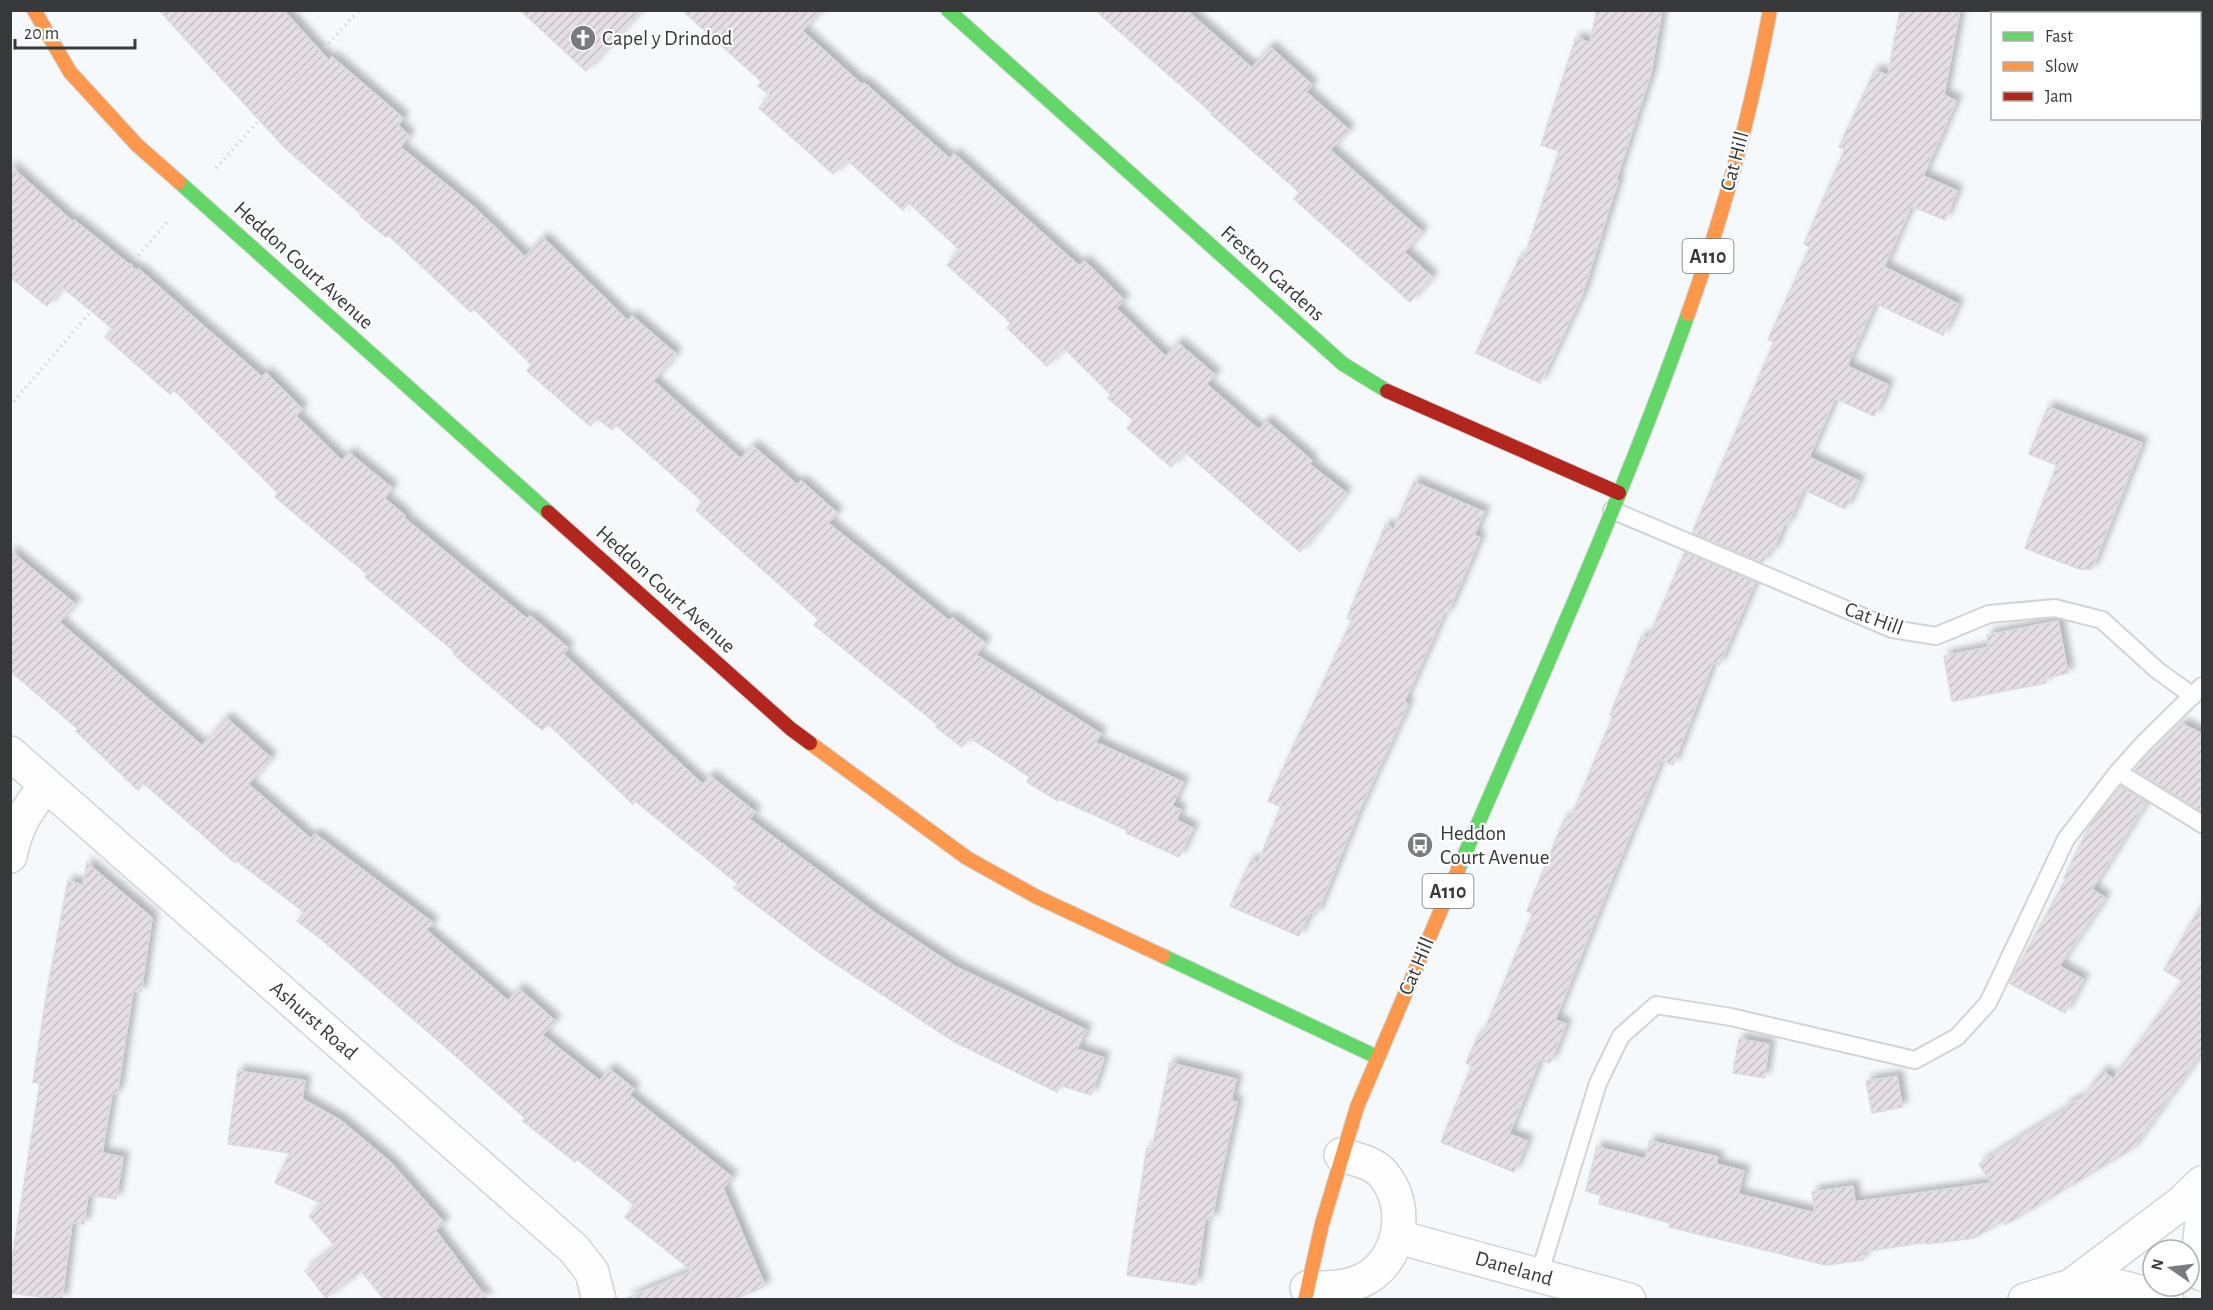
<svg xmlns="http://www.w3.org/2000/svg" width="2213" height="1310" font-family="'Alegreya Sans',sans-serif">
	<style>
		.building { fill: url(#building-hatch); stroke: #dadadc; stroke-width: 1.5; filter: url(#shadow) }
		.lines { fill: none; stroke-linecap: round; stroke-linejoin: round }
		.lane-casing { stroke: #d1d4d6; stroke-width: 20 }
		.street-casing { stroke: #d1d4d6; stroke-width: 36 }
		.fast-casing { stroke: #d1d4d6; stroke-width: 16 }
		.slow-casing { stroke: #d1d4d6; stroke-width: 16 }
		.jam-casing { stroke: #d1d4d6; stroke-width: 16 }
		.path { stroke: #d8d9da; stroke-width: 4; stroke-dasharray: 1.5 4.5; stroke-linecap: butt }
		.lane { stroke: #fefeff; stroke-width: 16 }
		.street { stroke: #fefeff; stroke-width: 33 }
		.fast { stroke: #63d668; stroke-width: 14 }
		.slow { stroke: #ff974d; stroke-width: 14 }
		.jam { stroke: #b3261e; stroke-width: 14 }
		.labels { text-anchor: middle; stroke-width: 4.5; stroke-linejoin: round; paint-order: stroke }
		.shield { fill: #fff; stroke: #727475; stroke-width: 1.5 }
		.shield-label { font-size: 20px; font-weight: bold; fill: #36383a }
		.poi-label { font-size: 21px; fill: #36383a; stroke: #fff; text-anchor: start }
		.street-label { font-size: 21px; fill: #36383a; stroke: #fff }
	</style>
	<defs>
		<pattern id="building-hatch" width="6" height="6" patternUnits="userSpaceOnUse" patternTransform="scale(1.5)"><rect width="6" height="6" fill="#e5dfe5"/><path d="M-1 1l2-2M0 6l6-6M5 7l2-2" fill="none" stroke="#c5c0c5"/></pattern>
		<filter id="shadow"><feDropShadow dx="5.5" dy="-5.5" stdDeviation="3" flood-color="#0004"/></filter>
	</defs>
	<rect width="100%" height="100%" fill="#f6f9fc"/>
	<g class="building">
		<path d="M 159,10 L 283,10 L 329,61 L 332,57 L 403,118 L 398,125 L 409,136 L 400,147 L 476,209 L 525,257 L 543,238 L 628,321 L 632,316 L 676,354 L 653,381 L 741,459 L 753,446 L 797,485 L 801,481 L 837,513 L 828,523 L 949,621 L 952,618 L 985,643 L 976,655 L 1101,734 L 1095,742 L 1183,782 L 1172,806 L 1181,810 L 1176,820 L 1193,828 L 1179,857 L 1126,833 L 1127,830 L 1059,799 L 1058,801 L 1027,782 L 1030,777 L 969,737 L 962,747 L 936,727 L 938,725 L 814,625 L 819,620 L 696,510 L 703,502 L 616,425 L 612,430 L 597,418 L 590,426 L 527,371 L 532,365 L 474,309 L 471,312 L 388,235 L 386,237 L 360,216 L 362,215 L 283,146 Z"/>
		<path d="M 520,10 L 641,10 L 586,71 Z"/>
		<path d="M 682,10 L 821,10 L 802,31 L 862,85 L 864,83 L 950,159 L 954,154 L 1079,266 L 1084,261 L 1124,300 L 1116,308 L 1166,357 L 1178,343 L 1215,375 L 1206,384 L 1259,430 L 1266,421 L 1312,461 L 1309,464 L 1346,493 L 1300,552 L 1185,452 L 1171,467 L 1127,428 L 1134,421 L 1108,398 L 1111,395 L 1064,348 L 1047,366 L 1007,328 L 1011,323 L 947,265 L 960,250 L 909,203 L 903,210 L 847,160 L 833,174 L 759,108 L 770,95 L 758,86 L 762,82 Z"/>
		<path d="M 1095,10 L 1186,10 L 1252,68 L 1270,47 L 1312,85 L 1306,92 L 1349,130 L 1330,150 L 1422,232 L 1404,252 L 1432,277 L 1410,302 L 1294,199 L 1300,193 L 1211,114 L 1212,113 Z"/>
		<path d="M 1597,10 L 1662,10 L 1651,73 L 1616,180 L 1618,181 L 1602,232 L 1582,295 L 1540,383 L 1476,353 L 1520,257 L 1524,259 L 1559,151 L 1541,145 L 1576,38 L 1590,43 Z"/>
		<path d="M 1900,10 L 1960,10 L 1944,95 L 1956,101 L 1923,176 L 1957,191 L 1945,220 L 1911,206 L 1884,267 L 1958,304 L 1943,335 L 1875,303 L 1847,366 L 1888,385 L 1882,400 L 1874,416 L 1835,398 L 1809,457 L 1859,481 L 1845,509 L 1803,489 L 1787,525 L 1784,524 L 1773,551 L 1769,550 L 1763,563 L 1693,533 L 1693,531 L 1774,342 L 1768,340 L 1810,247 L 1804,244 L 1845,149 L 1839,147 L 1875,70 L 1888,76 Z"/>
		<path d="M 10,166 L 73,222 L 74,220 L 137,271 L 138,269 L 262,377 L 266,373 L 302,409 L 296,416 L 342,461 L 349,453 L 392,488 L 384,498 L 405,516 L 404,518 L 527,619 L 530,616 L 568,648 L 563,654 L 703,785 L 710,776 L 755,812 L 749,819 L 880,917 L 954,966 L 1086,1030 L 1077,1049 L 1104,1058 L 1091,1095 L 1060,1085 L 1057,1092 L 953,1041 L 825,957 L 734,888 L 738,884 L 635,801 L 633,804 L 548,724 L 542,730 L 453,654 L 455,652 L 365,577 L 367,574 L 275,497 L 278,493 L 174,390 L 170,394 L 105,337 L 113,329 L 62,287 L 47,306 L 10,277 Z"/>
		<path d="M 2048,407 L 2142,443 L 2092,569 L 2079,569 L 2025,548 L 2057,465 L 2029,454 Z"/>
		<path d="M 1414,482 L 1484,512 L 1474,535 L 1480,538 L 1447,614 L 1444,613 L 1404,702 L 1408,704 L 1359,811 L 1316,915 L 1310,912 L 1299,936 L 1230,906 L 1251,860 L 1258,863 L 1281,807 L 1268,801 L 1352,620 L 1347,618 L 1386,524 L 1393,530 Z"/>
		<path d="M 10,551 L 75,604 L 59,622 L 202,746 L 226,718 L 271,758 L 248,784 L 311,839 L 315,834 L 433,923 L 426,930 L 508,1001 L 519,989 L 555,1021 L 542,1035 L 600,1081 L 609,1069 L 634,1089 L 629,1095 L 732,1177 L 723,1188 L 765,1286 L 735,1299 L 625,1299 L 692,1271 L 625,1217 L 634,1205 L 577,1159 L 575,1162 L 523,1121 L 525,1118 L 458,1058 L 321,939 L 297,921 L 304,912 L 237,861 L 235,863 L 143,783 L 138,790 L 76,731 L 78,729 L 10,671 Z"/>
		<path d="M 1685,552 L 1755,582 L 1719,665 L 1713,662 L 1673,765 L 1661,760 L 1597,915 L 1555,1020 L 1566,1024 L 1550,1063 L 1540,1059 L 1509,1134 L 1527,1141 L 1514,1172 L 1441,1142 L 1472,1065 L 1466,1063 L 1479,1034 L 1482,1036 L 1533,913 L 1527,911 L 1557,837 L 1565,818 L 1570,820 L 1613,716 L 1610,715 L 1642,636 L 1648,639 Z"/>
		<path d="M 2058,621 L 2068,673 L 2045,678 L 2046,683 L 1952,701 L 1944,656 L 1989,647 L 1987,635 Z"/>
		<path d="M 2182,724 L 2202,734 L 2202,812 L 2135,770 Z"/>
		<path d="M 2121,786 L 2146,802 L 2092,889 L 2105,898 L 2059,966 L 2083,979 L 2065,1013 L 2009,983 L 2066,879 L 2064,878 L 2090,825 Z"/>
		<path d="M 87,863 L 152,918 L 141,992 L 133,991 L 117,1094 L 112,1094 L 102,1153 L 123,1157 L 116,1199 L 88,1195 L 84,1224 L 72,1223 L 62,1299 L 57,1299 L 10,1293 L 10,1273 L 40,1083 L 33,1082 L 47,992 L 68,881 L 83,885 Z"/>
		<path d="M 2202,904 L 2202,1051 L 2132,1149 L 2005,1225 L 2003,1221 L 1974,1238 L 1927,1244 L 1927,1242 L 1862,1252 L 1863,1260 L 1826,1265 L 1669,1227 L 1670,1223 L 1599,1204 L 1601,1195 L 1586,1191 L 1597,1147 L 1645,1159 L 1650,1141 L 1718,1157 L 1716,1164 L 1744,1171 L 1738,1194 L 1815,1213 L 1812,1192 L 1853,1186 L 1855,1202 L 1991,1183 L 1979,1164 L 2067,1109 L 2065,1106 L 2082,1098 L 2103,1071 L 2113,1079 L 2183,981 L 2164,970 Z"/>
		<path d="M 1739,1039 L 1769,1044 L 1764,1078 L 1733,1073 Z"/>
		<path d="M 1170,1063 L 1236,1079 L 1231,1101 L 1237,1102 L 1217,1192 L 1212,1220 L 1205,1218 L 1196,1285 L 1127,1275 L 1147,1148 L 1152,1149 Z"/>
		<path d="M 238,1071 L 305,1081 L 302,1099 L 340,1120 L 391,1163 L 444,1223 L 435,1230 L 487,1299 L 384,1299 L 361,1271 L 326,1298 L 305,1271 L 336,1247 L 309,1216 L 323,1204 L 275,1183 L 290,1153 L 228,1144 Z"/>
		<path d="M 1897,1076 L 1902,1107 L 1872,1113 L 1866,1081 Z"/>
	</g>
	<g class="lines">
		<g class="lane-casing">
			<g id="lane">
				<path d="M 1612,510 L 1892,629 L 1936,636 L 1989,614 L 2055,608 L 2102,620 L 2157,670 L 2193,696"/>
				<path d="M 2118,772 L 2202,824"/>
				<path d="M 1539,1275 L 1598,1083 L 1621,1036 L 1656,1005 L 1731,1017 L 1915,1060 L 1957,1037 L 1988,1003 L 2066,839 L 2118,772 L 2143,744 L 2202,686"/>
			</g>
		</g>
		<g class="street-casing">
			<g id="street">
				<path d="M 10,753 L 574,1249 L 592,1272 L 599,1300"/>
				<path d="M 10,856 C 16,826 27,809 46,785"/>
				<path d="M 2202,1220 L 2199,1250 L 2202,1274"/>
				<path d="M 1398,1237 L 1629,1300"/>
				<path d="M 2071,1286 L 2180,1204 L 2202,1183"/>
				<path d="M 1307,1288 C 1326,1288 1343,1289 1361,1281 C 1401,1263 1411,1206 1383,1174 C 1373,1162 1355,1159 1341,1155"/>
				<path d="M 2025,1300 L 2071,1286 L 2121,1287 L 2167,1300"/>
			</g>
		</g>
		<g class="fast-casing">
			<g id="fast">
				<path d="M 948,10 L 1343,364 L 1387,391"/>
				<path d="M 179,182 L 548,512"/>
				<path d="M 1458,870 C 1537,686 1621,503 1688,314"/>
				<path d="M 1163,956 L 1377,1057"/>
			</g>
		</g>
		<g class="slow-casing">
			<g id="slow">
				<path d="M 34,10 L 70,72 L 137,145 L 179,182"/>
				<path d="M 1688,314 C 1723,216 1751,113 1770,10"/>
				<path d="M 810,743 L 967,858 L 1037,897 L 1163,956"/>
				<path d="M 1305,1300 L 1322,1224 L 1357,1107 L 1458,870"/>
			</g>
		</g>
		<g class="jam-casing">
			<g id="jam">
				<path d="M 1387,391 L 1619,493"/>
				<path d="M 548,512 L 791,729 L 810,743"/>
			</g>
		</g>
		<g class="path">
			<path d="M 216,168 L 359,10"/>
			<path d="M 10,406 L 167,222"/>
		</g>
		<use href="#lane" class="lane"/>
		<use href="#street" class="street"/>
		<use href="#fast" class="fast"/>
		<use href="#slow" class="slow"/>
		<use href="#jam" class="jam"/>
	</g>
	<defs>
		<g id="church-disc" transform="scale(1.35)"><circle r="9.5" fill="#797c7e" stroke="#fff"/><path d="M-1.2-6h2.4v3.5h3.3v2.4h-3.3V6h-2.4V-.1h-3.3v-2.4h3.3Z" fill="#fff"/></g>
		<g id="bus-disc" transform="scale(1.35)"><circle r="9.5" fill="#797c7e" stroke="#fff"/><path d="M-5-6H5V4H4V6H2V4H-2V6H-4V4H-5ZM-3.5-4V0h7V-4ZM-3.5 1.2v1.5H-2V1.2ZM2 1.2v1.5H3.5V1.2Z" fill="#fff"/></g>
	</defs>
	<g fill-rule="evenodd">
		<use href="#church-disc" x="583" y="38"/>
		<use href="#bus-disc" x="1420" y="845"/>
	</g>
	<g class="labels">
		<g class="shield">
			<rect x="1682.5" y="239" width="51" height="34" rx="4.5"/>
			<rect x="1422.5" y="874" width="51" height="34" rx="4.5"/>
		</g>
		<g class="shield-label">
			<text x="1708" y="263">A110</text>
			<text x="1448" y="898">A110</text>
		</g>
		<g class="poi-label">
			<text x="602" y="45">Capel y Drindod</text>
			<text x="1440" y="840">Heddon<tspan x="1440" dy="24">Court Avenue</tspan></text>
		</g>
		<g class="street-label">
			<text transform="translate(1734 161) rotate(-75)" y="7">Cat Hill</text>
			<text transform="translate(304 265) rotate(42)" y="7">Heddon Court Avenue</text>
			<text transform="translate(1273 273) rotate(42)" y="7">Freston Gardens</text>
			<text transform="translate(666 589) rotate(42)" y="7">Heddon Court Avenue</text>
			<text transform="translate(1874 618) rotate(20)" y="7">Cat Hill</text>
			<text transform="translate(1416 966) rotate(-67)" y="7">Cat Hill</text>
			<text transform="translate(314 1020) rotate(41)" y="7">Ashurst Road</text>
			<text transform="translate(1514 1268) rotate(16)" y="7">Daneland</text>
		</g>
	</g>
	<rect width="2213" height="1310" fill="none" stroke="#36383a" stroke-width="24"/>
	<rect x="1991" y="12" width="210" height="108" fill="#ffffff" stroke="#afafb0" stroke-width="1.5"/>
	<rect x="2003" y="32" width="30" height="9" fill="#63d668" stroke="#afafb0" stroke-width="1.5"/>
	<text x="2045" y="42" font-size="18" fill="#36383a">Fast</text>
	<rect x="2003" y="62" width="30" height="9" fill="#ff974d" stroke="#afafb0" stroke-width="1.5"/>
	<text x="2045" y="72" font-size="18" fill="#36383a">Slow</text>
	<rect x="2003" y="92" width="30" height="9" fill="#b3261e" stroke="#afafb0" stroke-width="1.5"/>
	<text x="2045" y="102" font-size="18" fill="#36383a">Jam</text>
	<g transform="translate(2171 1268) rotate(284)"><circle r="28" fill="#ffffff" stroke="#afafb0" stroke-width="1.5"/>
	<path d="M0-4.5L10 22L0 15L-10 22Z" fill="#797c7e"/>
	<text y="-9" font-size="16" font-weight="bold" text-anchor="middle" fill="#36383a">N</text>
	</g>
	<path d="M15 39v9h120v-9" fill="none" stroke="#36383a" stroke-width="3"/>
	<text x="24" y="39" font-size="18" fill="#36383a" stroke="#ffffff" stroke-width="4.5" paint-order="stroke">20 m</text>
</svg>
